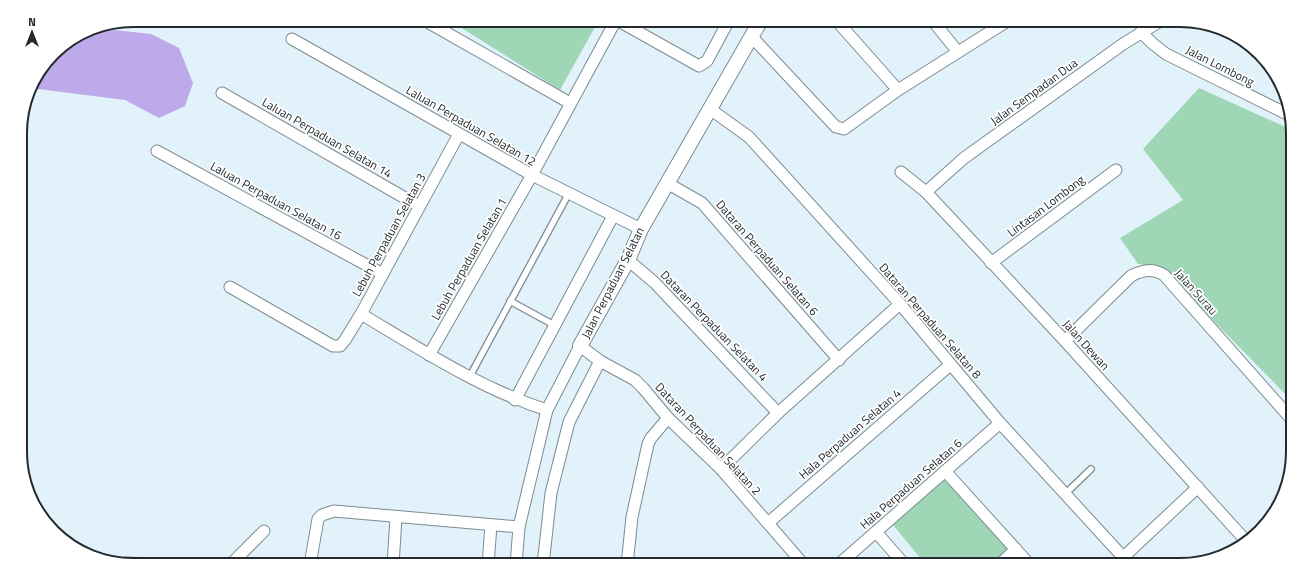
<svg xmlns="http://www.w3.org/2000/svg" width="1313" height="585" font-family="'Titillium Web',sans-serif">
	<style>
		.green { fill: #9ed6b6 }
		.water { fill: #bea9ea }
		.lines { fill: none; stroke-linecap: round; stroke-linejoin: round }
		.service-casing { stroke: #7d8b92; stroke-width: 8 }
		.minor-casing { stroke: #7d8b92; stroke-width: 13 }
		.tertiary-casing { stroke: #7d8b92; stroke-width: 16 }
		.service { stroke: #fff; stroke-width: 5.5 }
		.minor { stroke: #fff; stroke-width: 11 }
		.tertiary { stroke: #fff; stroke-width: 14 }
		.labels { text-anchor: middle; stroke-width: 3.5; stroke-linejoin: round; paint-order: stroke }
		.street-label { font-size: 12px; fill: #242a2d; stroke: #fff }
		.rim { fill: none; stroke: #242a2d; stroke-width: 2 }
	</style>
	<rect width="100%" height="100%" fill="#e2f2fa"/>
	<g class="green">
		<path d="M 449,20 L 599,20 L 560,90 Z"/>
		<path d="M 1199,88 L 1292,130 L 1293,402 L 1161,267 L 1138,264 L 1120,238 L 1183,200 L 1143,149 Z"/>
		<path d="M 946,474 L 1011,548 L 992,565 L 926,565 L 889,520 Z"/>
	</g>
	<path class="water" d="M 115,30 L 151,34 L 179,48 L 193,83 L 185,106 L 159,118 L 125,100 L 30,88 L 32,83 L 58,48 L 84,32 Z"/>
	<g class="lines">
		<g class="service-casing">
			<g id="service">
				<path d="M 510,301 L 554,325"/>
				<path d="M 470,376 L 569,193"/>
				<path d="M 1065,494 L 1091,469"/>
			</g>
		</g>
		<g class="minor-casing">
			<g id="minor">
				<path d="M 424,20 L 570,103"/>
				<path d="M 617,20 L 699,66 L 707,61 L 729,20"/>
				<path d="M 836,20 L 898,90"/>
				<path d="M 932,20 L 958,52"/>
				<path d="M 1141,32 L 1152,43 L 1166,54 L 1291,116"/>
				<path d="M 752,37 L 836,127 L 844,129 L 898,90 L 1009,20"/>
				<path d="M 292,39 L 532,175 L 641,229"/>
				<path d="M 222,93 L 419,206"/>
				<path d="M 710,109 L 749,137 L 900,304 L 1000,423 L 1123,557"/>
				<path d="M 157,151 L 383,274"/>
				<path d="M 901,172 L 926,192 L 1065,341 L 1247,542"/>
				<path d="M 667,183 L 702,203 L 839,360"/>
				<path d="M 926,192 L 964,158 L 1123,44 L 1162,20"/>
				<path d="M 628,260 L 655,283 L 778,413"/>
				<path d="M 991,263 L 1116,170"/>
				<path d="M 230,287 L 333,346 L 340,346 L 345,340 L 361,314 L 459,134"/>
				<path d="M 361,314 C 420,349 481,389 547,410"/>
				<path d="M 1065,341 L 1131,276 C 1143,270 1152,268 1164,275 L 1293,421"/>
				<path d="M 429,355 L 532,175 L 616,20"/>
				<path d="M 515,400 L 613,216"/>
				<path d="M 721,469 L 778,413 L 900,304"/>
				<path d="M 945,471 L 1030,565"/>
				<path d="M 768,523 L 950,365"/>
				<path d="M 876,532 L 905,565"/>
				<path d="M 124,563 L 191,565"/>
				<path d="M 230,565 L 264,531"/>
				<path d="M 310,565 L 318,519 L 322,515 L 334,511 L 519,527"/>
				<path d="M 393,565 L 396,518"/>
				<path d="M 488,565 L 491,525"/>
				<path d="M 516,565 L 519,527 L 547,410 L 580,346 L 600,361 L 635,380 L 643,388 L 668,418 L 721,469 L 804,565"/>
				<path d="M 543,565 L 551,493 L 569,422 L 600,361"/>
				<path d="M 627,565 L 632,517 L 648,444 L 651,438 L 668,418"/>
				<path d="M 838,565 L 1000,423"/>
				<path d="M 999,565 L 1016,549"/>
				<path d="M 1115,565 L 1198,487"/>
			</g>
		</g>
		<g class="tertiary-casing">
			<path id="tertiary" d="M 580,346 L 628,260 L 641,229 L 761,20"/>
		</g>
		<use href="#service" class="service"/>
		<use href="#minor" class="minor"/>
		<use href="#tertiary" class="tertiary"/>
	</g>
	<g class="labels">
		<g class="street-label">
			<text transform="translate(1220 66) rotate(27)" y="4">Jalan Lombong</text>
			<text transform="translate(1034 92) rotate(-36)" y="4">Jalan Sempadan Dua</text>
			<text transform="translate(471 126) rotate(30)" y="4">Laluan Perpaduan Selatan 12</text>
			<text transform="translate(327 138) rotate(30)" y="4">Laluan Perpaduan Selatan 14</text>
			<text transform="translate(276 201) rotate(29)" y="4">Laluan Perpaduan Selatan 16</text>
			<text transform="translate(1046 206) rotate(-37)" y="4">Lintasan Lombong</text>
			<text transform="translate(389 235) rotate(-61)" y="4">Lebuh Perpaduan Selatan 3</text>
			<text transform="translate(767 258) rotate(49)" y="4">Dataran Perpaduan Selatan 6</text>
			<text transform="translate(469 259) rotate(-60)" y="4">Lebuh Perpaduan Selatan 1</text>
			<text transform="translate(613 283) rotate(-63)" y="4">Jalan Perpaduan Selatan</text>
			<text transform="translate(1196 292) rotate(48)" y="4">Jalan Surau</text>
			<text transform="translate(930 321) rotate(49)" y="4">Dataran Perpaduan Selatan 8</text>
			<text transform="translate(714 326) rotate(46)" y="4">Dataran Perpaduan Selatan 4</text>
			<text transform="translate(1086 345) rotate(48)" y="4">Jalan Dewan</text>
			<text transform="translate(850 434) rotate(-41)" y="4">Hala Perpaduan Selatan 4</text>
			<text transform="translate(708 439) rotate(47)" y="4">Dataran Perpaduan Selatan 2</text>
			<text transform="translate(911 484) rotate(-41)" y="4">Hala Perpaduan Selatan 6</text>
		</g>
	</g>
	<path d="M0 0H1313V585H0ZM133 27H1180A106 106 0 0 1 1286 133V452A106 106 0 0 1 1180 558H133A106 106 0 0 1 27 452V133A106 106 0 0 1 133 27Z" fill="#fff" fill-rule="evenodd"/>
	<path class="rim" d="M133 27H1180A106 106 0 0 1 1286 133V452A106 106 0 0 1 1180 558H133A106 106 0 0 1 27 452V133A106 106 0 0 1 133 27Z"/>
	<g transform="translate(32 32)" stroke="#ffffff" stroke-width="3" paint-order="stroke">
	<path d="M0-3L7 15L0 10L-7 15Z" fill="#242a2d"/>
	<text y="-6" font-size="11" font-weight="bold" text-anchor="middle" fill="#242a2d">N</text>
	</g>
</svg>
